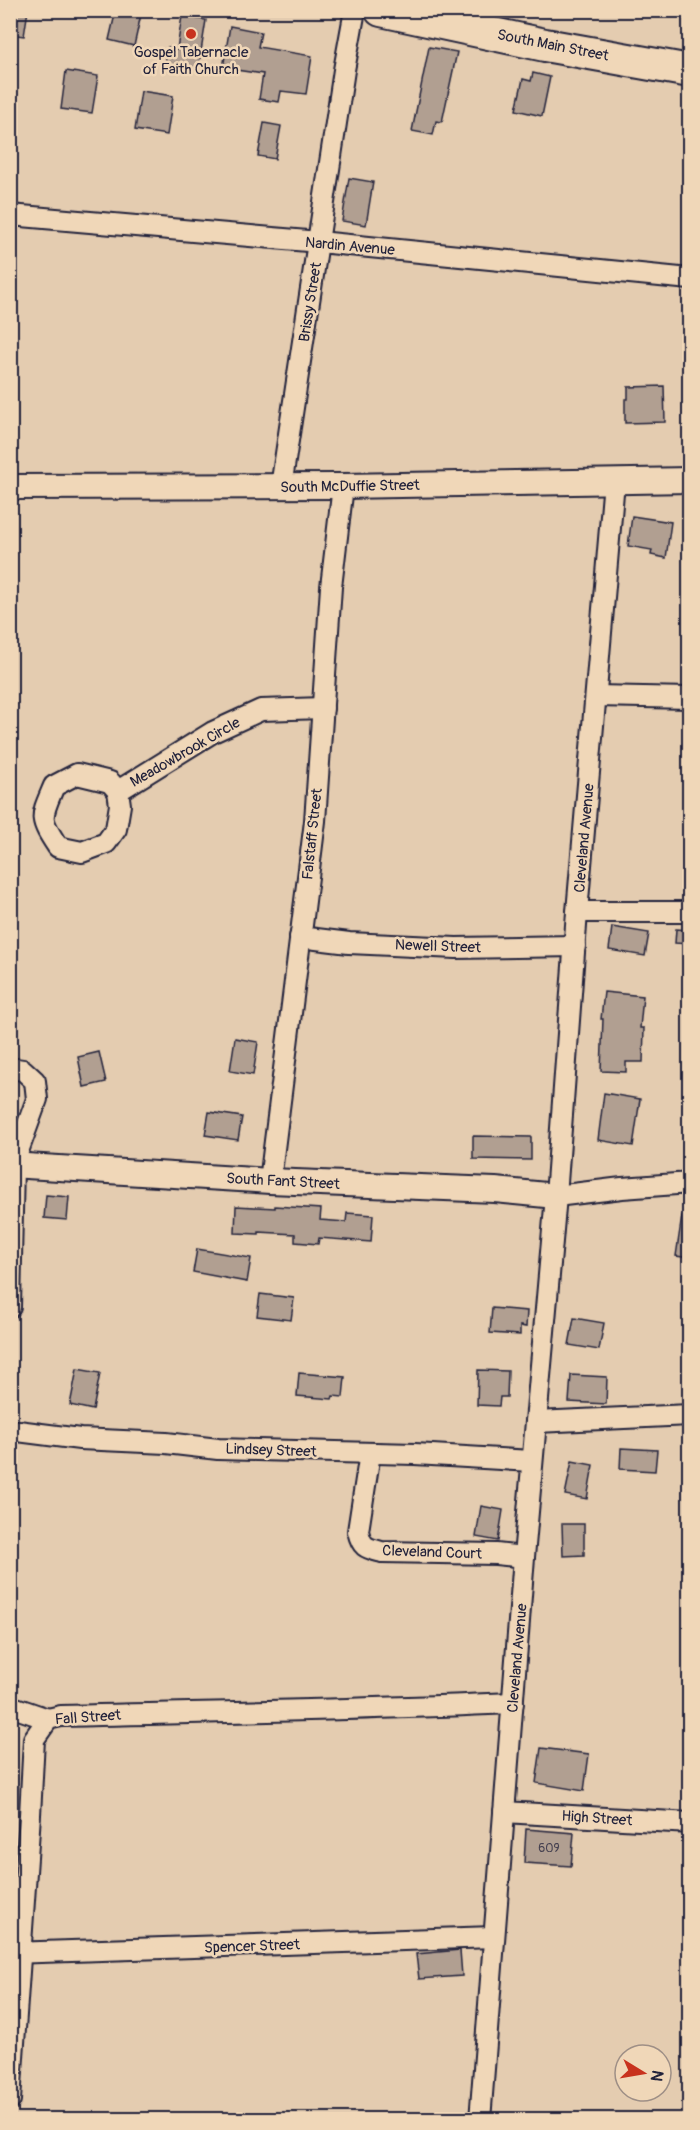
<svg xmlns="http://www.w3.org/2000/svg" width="700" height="2130" font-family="Pangolin,sans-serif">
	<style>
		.building { fill: #b19f91; stroke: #22223b; stroke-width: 1.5 }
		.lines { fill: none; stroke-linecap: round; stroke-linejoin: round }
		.minor-casing { stroke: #22223b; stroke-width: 24 }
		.tertiary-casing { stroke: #22223b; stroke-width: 28 }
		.primary-casing { stroke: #22223b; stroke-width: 36 }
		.minor { stroke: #f0d7b8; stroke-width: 20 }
		.tertiary { stroke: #f0d7b8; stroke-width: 24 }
		.primary { stroke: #f0d7b8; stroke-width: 32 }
		.poi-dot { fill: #c8321e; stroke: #f0d7b8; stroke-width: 2 }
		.labels { text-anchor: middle; stroke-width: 5; stroke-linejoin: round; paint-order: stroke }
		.number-label { font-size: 12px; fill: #464150 }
		.street-label { font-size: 15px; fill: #22223b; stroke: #f0d7b8 }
		.poi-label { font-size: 15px; fill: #22223b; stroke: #f0d7b8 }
	</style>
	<rect width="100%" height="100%" fill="#e4ccb0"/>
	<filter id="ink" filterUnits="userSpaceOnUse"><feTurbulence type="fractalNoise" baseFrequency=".0167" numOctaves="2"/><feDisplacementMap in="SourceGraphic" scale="12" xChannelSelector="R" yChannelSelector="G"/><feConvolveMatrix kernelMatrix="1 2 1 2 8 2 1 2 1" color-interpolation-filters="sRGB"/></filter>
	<g filter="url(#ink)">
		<g class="building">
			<path d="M 10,10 L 28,10 L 24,36 L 10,34 Z"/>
			<path d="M 116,10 L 142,10 L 134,46 L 109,40 Z"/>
			<path d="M 182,16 L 206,20 L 198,70 L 165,65 L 168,47 L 177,49 Z"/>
			<path d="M 230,26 L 261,32 L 258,47 L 312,56 L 306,94 L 281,91 L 279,102 L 259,99 L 263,74 L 223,68 Z"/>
			<path d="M 429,47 L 457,52 L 442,122 L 436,121 L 433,135 L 412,131 Z"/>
			<path d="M 66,71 L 98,76 L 92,113 L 61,109 Z"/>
			<path d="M 533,73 L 550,77 L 542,116 L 516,110 L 523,79 L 531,81 Z"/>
			<path d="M 141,91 L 173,96 L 167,135 L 135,130 Z"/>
			<path d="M 264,123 L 281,126 L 275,159 L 258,156 Z"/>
			<path d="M 349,178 L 373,182 L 366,225 L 342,221 Z"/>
			<path d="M 664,386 L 665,422 L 625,423 L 625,399 L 628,399 L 628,387 Z"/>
			<path d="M 632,516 L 671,522 L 666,558 L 651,555 L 652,550 L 628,546 Z"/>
			<path d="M 612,927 L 649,933 L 645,956 L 609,950 Z"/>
			<path d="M 676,929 L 690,930 L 690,944 L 675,943 Z"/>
			<path d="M 604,992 L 643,996 L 640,1028 L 644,1028 L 643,1062 L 626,1062 L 626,1072 L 601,1071 L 603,1019 L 601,1019 Z"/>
			<path d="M 235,1038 L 258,1042 L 253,1075 L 230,1071 Z"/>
			<path d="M 99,1052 L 106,1082 L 84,1087 L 78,1057 Z"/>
			<path d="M 604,1093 L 640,1099 L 633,1146 L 598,1140 Z"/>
			<path d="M 209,1112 L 242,1117 L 238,1140 L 205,1135 Z"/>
			<path d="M 473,1136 L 531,1137 L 531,1160 L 473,1159 Z"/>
			<path d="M 46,1195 L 69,1197 L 67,1220 L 44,1218 Z"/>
			<path d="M 236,1206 L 275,1208 L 275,1206 L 321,1209 L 320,1220 L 346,1222 L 347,1213 L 373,1215 L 371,1242 L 319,1238 L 318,1244 L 295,1242 L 295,1234 L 259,1232 L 259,1234 L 235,1233 Z"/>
			<path d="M 682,1216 L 690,1217 L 690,1258 L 676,1256 Z"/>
			<path d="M 197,1249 L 251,1258 L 247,1282 L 193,1272 Z"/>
			<path d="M 260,1294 L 294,1298 L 291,1320 L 257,1316 Z"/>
			<path d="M 492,1308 L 527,1311 L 526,1327 L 520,1326 L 520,1335 L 490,1333 Z"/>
			<path d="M 574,1318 L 604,1323 L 599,1350 L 569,1345 Z"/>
			<path d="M 77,1369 L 100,1373 L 93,1410 L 70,1405 Z"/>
			<path d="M 478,1370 L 508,1371 L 507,1397 L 500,1397 L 499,1406 L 477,1405 Z"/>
			<path d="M 299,1373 L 345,1377 L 343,1397 L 333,1396 L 332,1399 L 297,1396 Z"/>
			<path d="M 571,1375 L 607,1377 L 606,1404 L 569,1402 Z"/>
			<path d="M 621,1448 L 657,1450 L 655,1471 L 620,1469 Z"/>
			<path d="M 572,1461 L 593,1465 L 587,1499 L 565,1495 Z"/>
			<path d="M 481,1506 L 503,1510 L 498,1541 L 476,1537 Z"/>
			<path d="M 562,1524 L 584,1524 L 584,1555 L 563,1556 Z"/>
			<path d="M 541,1748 L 589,1754 L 584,1791 L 536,1783 Z"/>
			<path d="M 526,1829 L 574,1833 L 571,1866 L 524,1863 Z"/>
			<path d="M 460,1950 L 462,1976 L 419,1979 L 416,1954 Z"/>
		</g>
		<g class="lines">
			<g class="minor-casing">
				<g id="minor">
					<path d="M 10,215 L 319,242 L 690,279"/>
					<path d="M 281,487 L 344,70 L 355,10"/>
					<path d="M 596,696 L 690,698"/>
					<path d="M 118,791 L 110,782 L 77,774 L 54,786 C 41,817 38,817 58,847 L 82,852 L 106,843 L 116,829 L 120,805 L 118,791 L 213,732 L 261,710 L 323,708"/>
					<path d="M 577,912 L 690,912"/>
					<path d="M 300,937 L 349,943 L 456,948 L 575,946"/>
					<path d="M 10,1068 L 23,1070 L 35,1081 L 37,1099 L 13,1165 L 10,1307"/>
					<path d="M 270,1181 L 315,821 L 331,587 L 343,486"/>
					<path d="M 556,1196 L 622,1188 L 690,1183"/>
					<path d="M 536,1422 L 690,1415"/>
					<path d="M 10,1430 L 80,1439 L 166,1443 L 218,1449 L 415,1454 L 532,1461"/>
					<path d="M 370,1453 L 358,1531 C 362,1548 366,1548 382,1552 L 496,1554 L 524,1557"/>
					<path d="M 10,1706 L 48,1719"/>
					<path d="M 504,1812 L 690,1823"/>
					<path d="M 10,1953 L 494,1937"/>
					<path d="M 10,2100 L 30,1815 L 34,1739 L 48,1719 L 61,1716 C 212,1712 362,1710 513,1703"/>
					<path d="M 480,2120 L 524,1557 L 556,1196 L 577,912 L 614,481"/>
				</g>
			</g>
			<g class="tertiary-casing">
				<g id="tertiary">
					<path d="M 10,487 L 343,486 L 690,480"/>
					<path d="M 10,1165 L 270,1181 L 495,1190 L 556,1196"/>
				</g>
			</g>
			<g class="primary-casing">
				<path id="primary" d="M 381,10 L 545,45 L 690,71"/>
			</g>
			<use href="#minor" class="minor"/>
			<use href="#tertiary" class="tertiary"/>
			<use href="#primary" class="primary"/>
		</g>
	</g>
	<circle class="poi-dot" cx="191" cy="34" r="6"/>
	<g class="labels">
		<g class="number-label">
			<text x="549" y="1852">609</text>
		</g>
		<g class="street-label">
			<text transform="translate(553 45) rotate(11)" y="5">South Main Street</text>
			<text transform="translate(350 246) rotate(5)" y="5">Nardin Avenue</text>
			<text transform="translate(310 302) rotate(-81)" y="5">Brissy Street</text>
			<text transform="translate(350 486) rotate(-1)" y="5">South McDuffie Street</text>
			<text transform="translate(185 752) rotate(-30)" y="5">Meadowbrook Circle</text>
			<text transform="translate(312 834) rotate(-84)" y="5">Falstaff Street</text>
			<text transform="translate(584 838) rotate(-85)" y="5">Cleveland Avenue</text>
			<text transform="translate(438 946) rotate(2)" y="5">Newell Street</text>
			<text transform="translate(283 1181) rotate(3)" y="5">South Fant Street</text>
			<text transform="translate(271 1450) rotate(2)" y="5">Lindsey Street</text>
			<text transform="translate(432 1552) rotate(2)" y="5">Cleveland Court</text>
			<text transform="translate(517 1658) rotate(-85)" y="5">Cleveland Avenue</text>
			<text transform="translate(88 1717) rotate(-4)" y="5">Fall Street</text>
			<text transform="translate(597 1818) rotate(4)" y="5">High Street</text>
			<text transform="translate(252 1946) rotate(-2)" y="5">Spencer Street</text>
		</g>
		<g class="poi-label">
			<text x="191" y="57">Gospel Tabernacle<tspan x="191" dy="17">of Faith Church</tspan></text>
		</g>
	</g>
	<rect width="700" height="2130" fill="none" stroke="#f0d7b8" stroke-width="36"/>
	<rect x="18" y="18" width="664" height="2094" fill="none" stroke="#22223b" stroke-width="2" filter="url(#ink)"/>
	<g transform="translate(643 2073) rotate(101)"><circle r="28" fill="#f0d7b8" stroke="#9e8f86" stroke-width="1.5"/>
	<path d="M0-4.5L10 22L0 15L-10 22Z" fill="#c8321e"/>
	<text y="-9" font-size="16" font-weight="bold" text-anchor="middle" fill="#22223b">N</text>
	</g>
</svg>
